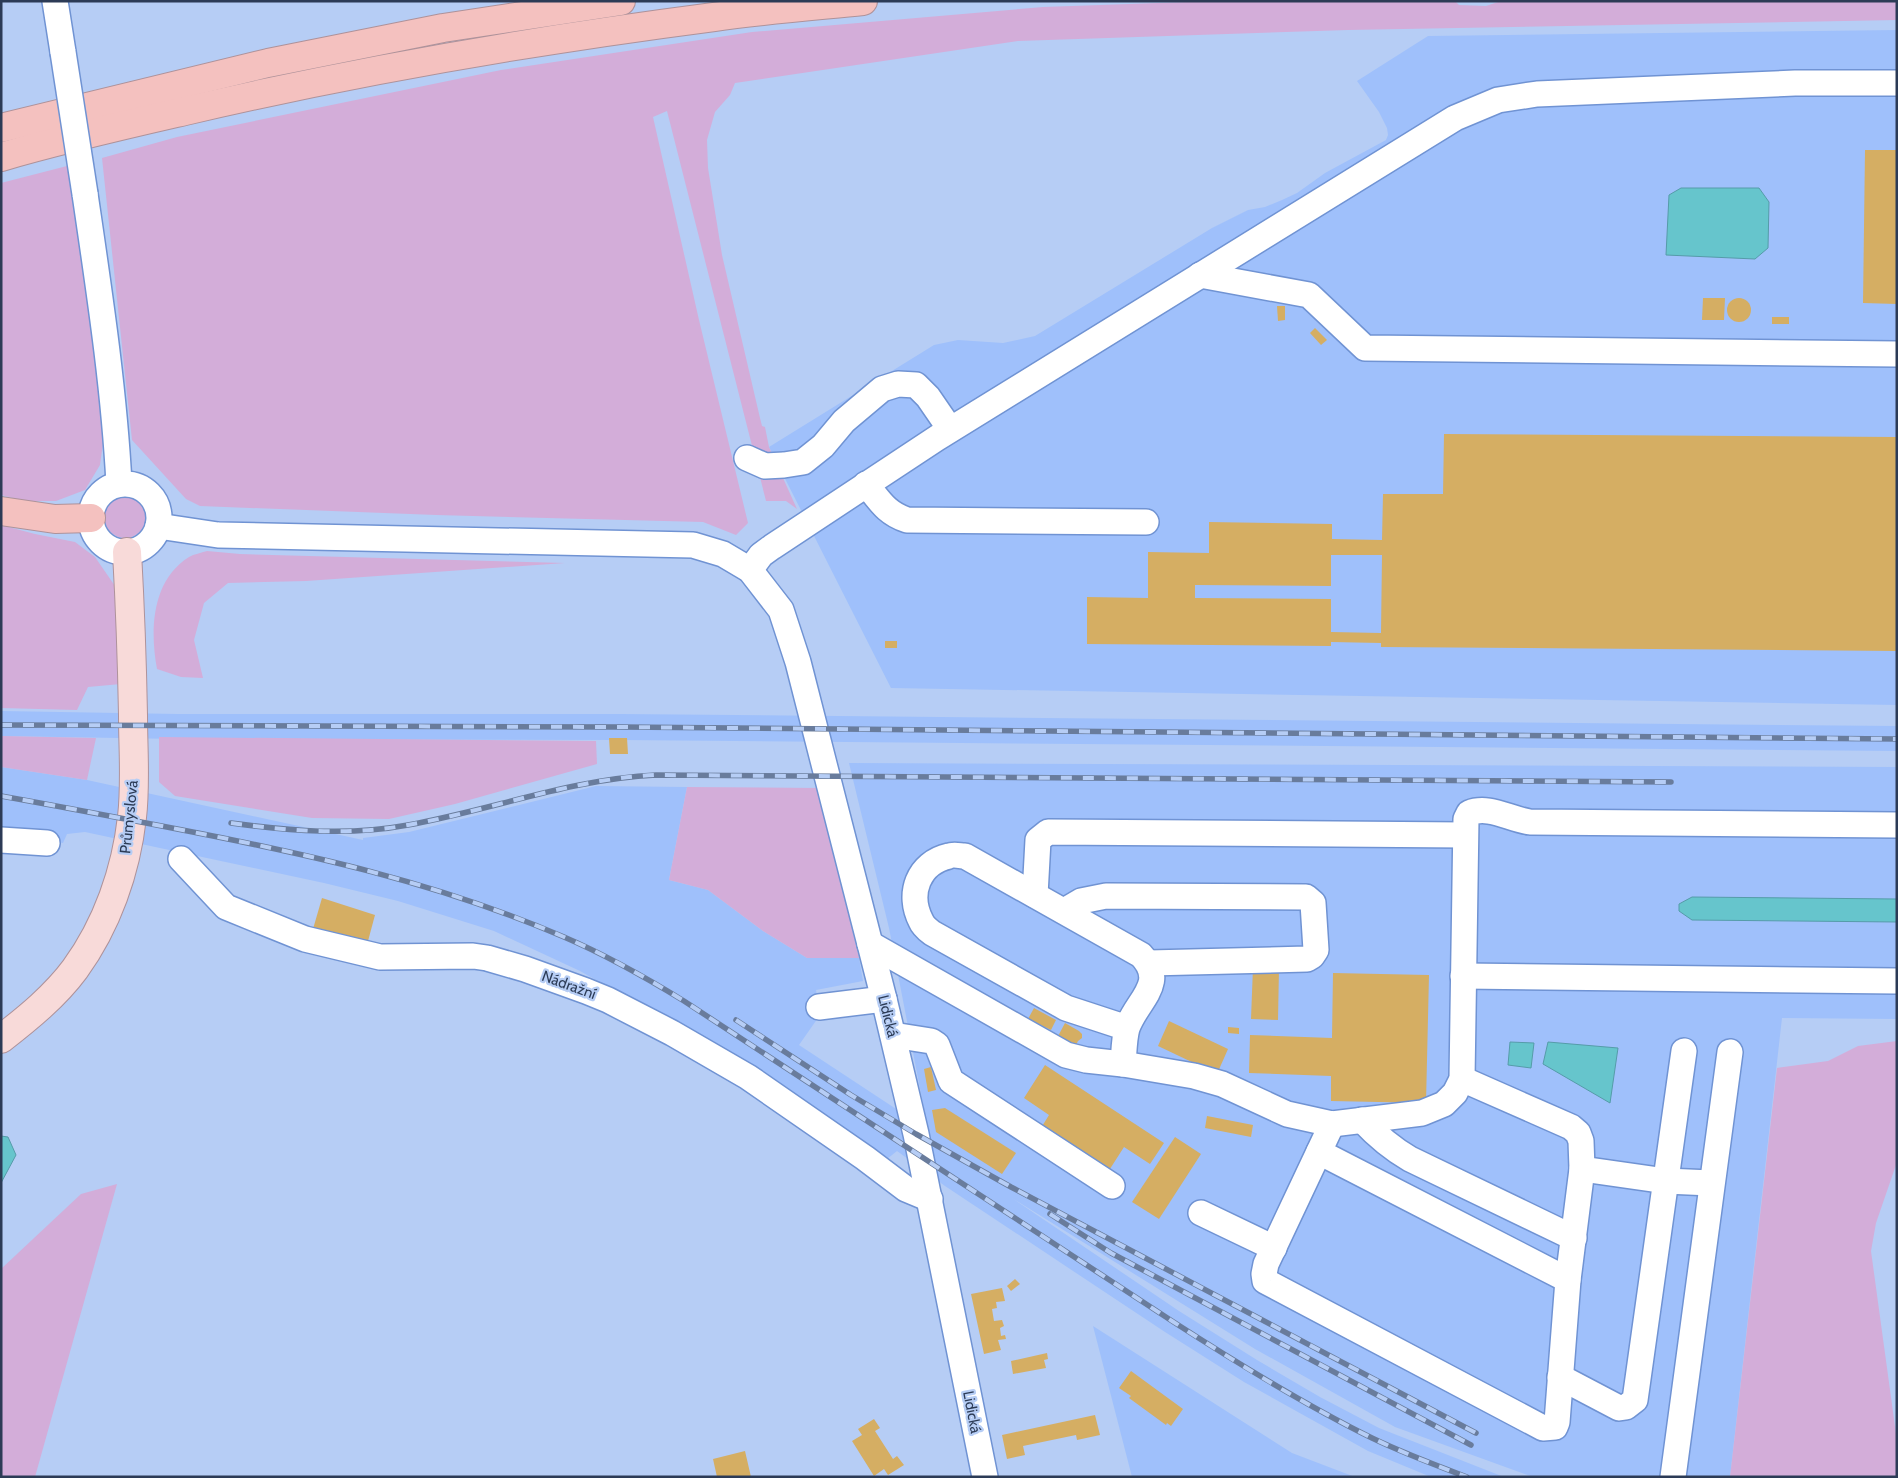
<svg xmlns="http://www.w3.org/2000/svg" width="1898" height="1478" font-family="Cabin,sans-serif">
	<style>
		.built { fill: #9fc0fb }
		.green { fill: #d3add9 }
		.water { fill: #66c5cc; stroke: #559ca9 }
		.building { fill: #d5ae63; fill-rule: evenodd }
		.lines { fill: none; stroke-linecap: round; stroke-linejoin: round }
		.minor-casing { stroke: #7093d3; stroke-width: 28 }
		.major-casing { stroke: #ae929a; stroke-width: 30 }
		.highway-casing { stroke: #ae929a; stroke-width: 30 }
		.minor { stroke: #fff; stroke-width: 25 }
		.major { stroke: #f8dad9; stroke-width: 28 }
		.highway { stroke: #f4c1bf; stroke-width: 28 }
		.rail-casing { stroke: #697c9c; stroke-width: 5.5 }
		.rail { stroke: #b6cdf5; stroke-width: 4; stroke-dasharray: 11; stroke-linecap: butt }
		.minor-bridge-casing { stroke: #7093d3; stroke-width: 28; stroke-linecap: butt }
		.minor-bridge { stroke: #fff; stroke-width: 25 }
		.labels { text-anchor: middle; stroke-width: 4.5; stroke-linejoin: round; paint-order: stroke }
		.street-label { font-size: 15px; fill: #2c3b56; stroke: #b6cdf5 }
	</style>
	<rect width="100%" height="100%" fill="#b6cdf5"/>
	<g class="built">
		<path d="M 1897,30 L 1897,705 L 891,688 L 769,447 L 934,345 L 958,340 L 1003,343 L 1035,336 L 1212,228 L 1248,210 L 1265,207 L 1282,200 L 1297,193 L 1325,173 L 1386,140 L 1388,135 L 1387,128 L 1379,112 L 1357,81 L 1428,36 Z"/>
		<path d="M 1,711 L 178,714 L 621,714 L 1897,726 L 1897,751 L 621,740 L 178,739 L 1,736 Z"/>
		<path d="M 849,763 L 1897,767 L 1897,1019 L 1782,1018 L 1730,1477 L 1533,1477 L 1395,1427 L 1255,1349 L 1012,1198 L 1179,1311 L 1257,1360 L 1320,1397 L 1379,1428 L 1504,1477 L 1431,1477 L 1368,1451 L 1244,1382 L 1165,1332 L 945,1186 L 897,1151 L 887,1159 L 712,1045 L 580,971 L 494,931 L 398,901 L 324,883 L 85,832 L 67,834 L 63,843 L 1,833 L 1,767 L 87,780 L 363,840 L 363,838 L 409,832 L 596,786 L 687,787 L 669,880 L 708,890 L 763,931 L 807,958 L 859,958 L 863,981 L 816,990 L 820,1015 L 799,1045 L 928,1130 L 889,928 Z"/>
		<path d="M 1093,1326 L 1292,1453 L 1355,1477 L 1132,1477 Z"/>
	</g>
	<g class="green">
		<path d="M 1215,1 L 1455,1 L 1459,5 L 1486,6 L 1501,1 L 1897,1 L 1897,20 L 1348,30 L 1018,41 L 735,83 L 730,95 L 715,112 L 707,140 L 708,168 L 722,255 L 760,418 L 762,426 L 765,427 L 769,447 L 797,509 L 786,501 L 766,501 L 667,111 L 653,117 L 699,320 L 748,523 L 736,535 L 703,522 L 436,515 L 200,506 L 186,499 L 132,440 L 102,158 L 177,137 L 501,70 L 752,32 L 1043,7 Z"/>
		<path d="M 67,166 L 99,358 L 104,436 L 100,465 L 85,490 L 56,501 L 25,501 L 1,495 L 1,183 Z"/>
		<circle cx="125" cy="517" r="21"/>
		<path d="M 1,525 L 35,534 L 75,542 L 95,557 L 115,586 L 121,684 L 88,687 L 77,710 L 1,708 Z"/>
		<path d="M 207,551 L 240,554 L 565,563 L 306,581 L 228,583 L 204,603 L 194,640 L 203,678 L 181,677 L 157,669 C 150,631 151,581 189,557 C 194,554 201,553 207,551 Z"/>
		<path d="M 1,736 L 96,738 L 87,780 L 1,767 Z"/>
		<path d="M 159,737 L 596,741 L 597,764 L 455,804 L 389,819 L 312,818 L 175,796 L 159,782 Z"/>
		<path d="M 687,787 L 819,788 L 859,958 L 807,958 L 763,931 L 708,890 L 669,880 Z"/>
		<path d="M 1897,1041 L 1897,1162 L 1876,1223 L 1871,1251 L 1897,1441 L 1897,1477 L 1730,1477 L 1777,1068 L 1828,1061 L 1858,1046 Z"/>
		<path d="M 117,1184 L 35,1477 L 1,1477 L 1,1269 L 81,1194 Z"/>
	</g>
	<g class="water">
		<path d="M 1681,188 L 1759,188 L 1769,202 L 1768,248 L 1755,259 L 1666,255 L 1669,195 Z"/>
		<path d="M 1692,897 L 1897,899 L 1897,922 L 1692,920 L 1679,911 L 1679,904 Z"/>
		<path d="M 1510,1042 L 1534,1043 L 1531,1068 L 1508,1065 Z"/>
		<path d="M 1548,1042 L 1618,1048 L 1610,1103 L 1543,1064 Z"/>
		<path d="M 1,1136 L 8,1137 L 16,1155 L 1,1183 Z"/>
	</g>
	<g class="building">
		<path d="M 1865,150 L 1897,150 L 1897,304 L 1863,303 Z"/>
		<circle cx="1739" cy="310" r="12"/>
		<path d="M 1703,298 L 1725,298 L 1724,320 L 1702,320 Z"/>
		<path d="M 1277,306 L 1285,306 L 1285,320 L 1278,321 Z"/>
		<rect x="1772" y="317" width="17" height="7"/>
		<path d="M 1315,328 L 1327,340 L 1321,345 L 1310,333 Z"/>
		<path d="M 1444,434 L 1897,437 L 1897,651 L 1381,647 L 1381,643 L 1331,642 L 1331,646 L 1087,644 L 1087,597 L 1148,598 L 1148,552 L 1209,553 L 1209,522 L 1332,524 L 1332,539 L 1382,540 L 1383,494 L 1443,494 ZM 1331,555 L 1382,555 L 1381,633 L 1331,632 L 1331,599 L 1195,598 L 1195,585 L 1331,586 Z"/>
		<rect x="885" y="641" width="12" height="7"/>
		<path d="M 609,738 L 627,738 L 628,754 L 610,754 Z"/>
		<path d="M 322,898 L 375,915 L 368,941 L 313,929 Z"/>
		<path d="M 1253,967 L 1279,968 L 1278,1020 L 1251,1019 Z"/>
		<path d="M 1333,973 L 1429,975 L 1426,1103 L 1331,1101 L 1331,1076 L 1249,1073 L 1250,1035 L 1332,1038 Z"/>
		<path d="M 1034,1008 L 1056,1020 L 1051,1030 L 1028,1019 Z"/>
		<path d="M 1169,1021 L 1228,1049 L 1217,1074 L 1158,1046 Z"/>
		<path d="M 1065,1023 L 1079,1031 L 1082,1034 L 1082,1038 L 1078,1041 L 1074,1049 L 1056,1040 Z"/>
		<path d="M 1228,1027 L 1239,1028 L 1239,1034 L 1228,1033 Z"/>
		<path d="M 1045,1065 L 1164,1143 L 1150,1164 L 1124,1147 L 1108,1172 L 1041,1128 L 1049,1115 L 1024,1098 Z"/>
		<path d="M 931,1067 L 936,1090 L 928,1092 L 924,1069 Z"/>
		<path d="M 945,1108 L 1016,1153 L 1002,1174 L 936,1132 L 932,1110 Z"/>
		<path d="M 1207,1116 L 1253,1125 L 1251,1137 L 1205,1128 Z"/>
		<path d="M 1175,1137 L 1201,1154 L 1159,1219 L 1132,1202 Z"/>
		<path d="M 1015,1279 L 1020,1284 L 1011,1291 L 1007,1286 Z"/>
		<path d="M 1002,1288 L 1005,1301 L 996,1302 L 997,1308 L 992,1309 L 994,1321 L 1002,1320 L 1004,1326 L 1000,1328 L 1001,1336 L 1005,1335 L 1006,1339 L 998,1340 L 1001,1350 L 984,1354 L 971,1294 Z"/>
		<path d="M 1047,1353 L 1048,1359 L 1044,1360 L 1046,1368 L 1013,1374 L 1011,1361 Z"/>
		<path d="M 1131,1371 L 1183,1409 L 1171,1426 L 1167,1423 L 1166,1425 L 1129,1398 L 1131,1396 L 1119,1388 Z"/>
		<path d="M 1095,1415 L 1100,1435 L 1077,1440 L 1076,1435 L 1023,1446 L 1025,1455 L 1007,1459 L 1002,1435 Z"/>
		<path d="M 874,1419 L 880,1428 L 875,1431 L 893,1459 L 897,1456 L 904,1465 L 888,1475 L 884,1469 L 874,1476 L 852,1441 L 862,1435 L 858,1429 Z"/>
		<path d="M 745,1451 L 751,1477 L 717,1477 L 713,1459 Z"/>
	</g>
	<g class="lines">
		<g class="minor-casing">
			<g id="minor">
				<path d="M 55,1 L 63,52"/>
				<path d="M 85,194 C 99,290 114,387 119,484"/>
				<path d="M 1200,275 L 1309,295 L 1365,348 L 1897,354"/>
				<path d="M 747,458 L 765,466 L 784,465 L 803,462 L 823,446 L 844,421 L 882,389 L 898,384 L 916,385 L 928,397 L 950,429"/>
				<path d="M 866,484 C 880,501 886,513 907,520 L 1146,522"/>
				<circle cx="125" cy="518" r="34"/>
				<path d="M 158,526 L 218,535 L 693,545 L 723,554 L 750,570 L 781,610 L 798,662 L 884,999 L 916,1134 L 985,1477"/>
				<path d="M 750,570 L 761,555 L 772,547 L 937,438 L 1455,118 L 1498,100 L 1537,94 L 1795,83 L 1897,83"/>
				<path d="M 1,840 L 47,843"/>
				<path d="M 181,859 L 226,907 L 305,939 L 380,957 L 473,956 L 487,958 L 525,969 L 586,991 L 608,1000 L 672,1033 L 748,1077 L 865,1158 L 906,1189 L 930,1199"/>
				<path d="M 1035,895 L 1038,840 L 1048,832 L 1465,835"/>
				<path d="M 1064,911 L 1081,901 L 1106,896 L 1306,897 L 1313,903 L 1316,950 L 1312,956 L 1307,959 L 1149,963"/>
				<path d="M 870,944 L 1066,1055 L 1086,1060 L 1123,1064 L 1194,1076 L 1222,1084 L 1287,1114 L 1332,1124 L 1422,1113 L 1444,1104 L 1455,1093 L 1462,1079 L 1466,819 L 1469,813 C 1489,805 1509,819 1530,822 L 1897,825"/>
				<path d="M 1463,976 L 1897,981"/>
				<path d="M 819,1007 L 884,999"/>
				<path d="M 893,1035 L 931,1041 L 937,1045 L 951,1081 L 1112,1186"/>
				<path d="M 1123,1064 C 1124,1052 1124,1039 1127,1028 C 1137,1000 1168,983 1141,955 L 965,856 C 960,856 954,854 949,856 C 918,863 907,894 921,921 C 923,926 928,930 932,933 L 1066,1008 L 1127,1028"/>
				<path d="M 1362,1120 C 1377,1136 1391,1148 1410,1159 L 1574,1238"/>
				<path d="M 1332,1124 L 1266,1264 L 1264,1274 L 1265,1281 L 1543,1428 L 1555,1427 L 1557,1422 L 1568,1280 L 1582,1169 L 1581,1141 L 1578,1133 L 1571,1127 L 1462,1079"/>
				<path d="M 1319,1152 L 1568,1280"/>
				<path d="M 1582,1169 L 1666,1181 L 1711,1183"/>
				<path d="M 1201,1213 L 1274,1248"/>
				<path d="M 1560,1377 L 1619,1408 L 1626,1407 L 1635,1400 L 1684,1051"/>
				<path d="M 1673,1477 L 1730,1052"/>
			</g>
		</g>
		<g class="major-casing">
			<path id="major" d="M 1,1039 C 28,1018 55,996 75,969 C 107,925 126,871 132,817 C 136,784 133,749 133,715 C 132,661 130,606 127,552"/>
		</g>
		<g class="highway-casing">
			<g id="highway">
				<path d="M 1,128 L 268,63 L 443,28 L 621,1"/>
				<path d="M 1,157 C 62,139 124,125 185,111 C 360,70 536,40 714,17 C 763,10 813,6 863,1"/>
				<path d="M 1,511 L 55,519 L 91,518"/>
			</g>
		</g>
		<use href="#minor" class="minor"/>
		<use href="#major" class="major"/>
		<use href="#highway" class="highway"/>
		<g class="rail-casing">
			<g id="rail">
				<path d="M 1,725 L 621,727 L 1897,739"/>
				<path d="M 1,796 C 58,806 115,817 172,828 C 308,854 436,882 564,937 C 606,955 645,977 684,1001 L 1172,1321 C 1237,1363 1303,1404 1372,1438 C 1403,1453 1435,1465 1467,1477"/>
				<path d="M 231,823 C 291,831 349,836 408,825 C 492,810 571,779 656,775 L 1671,782"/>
				<path d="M 736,1020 L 851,1095 L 916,1134 L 1011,1187 L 1476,1433"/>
				<path d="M 1050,1214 L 1111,1253 L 1471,1445"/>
			</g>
		</g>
		<use href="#rail" class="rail"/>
		<g class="minor-bridge-casing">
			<path id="minor-bridge" d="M 63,52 L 85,194"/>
		</g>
		<use href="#minor-bridge" class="minor-bridge"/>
	</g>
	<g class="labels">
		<g class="street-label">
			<text transform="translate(129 817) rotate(-84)" y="5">Průmyslová</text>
			<text transform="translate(569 985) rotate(20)" y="5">Nádražní</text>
			<text transform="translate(888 1016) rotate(76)" y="5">Lidická</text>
			<text transform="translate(972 1412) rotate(79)" y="5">Lidická</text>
		</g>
	</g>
	<rect width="1898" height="1478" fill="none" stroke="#2c3b56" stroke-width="5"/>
</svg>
